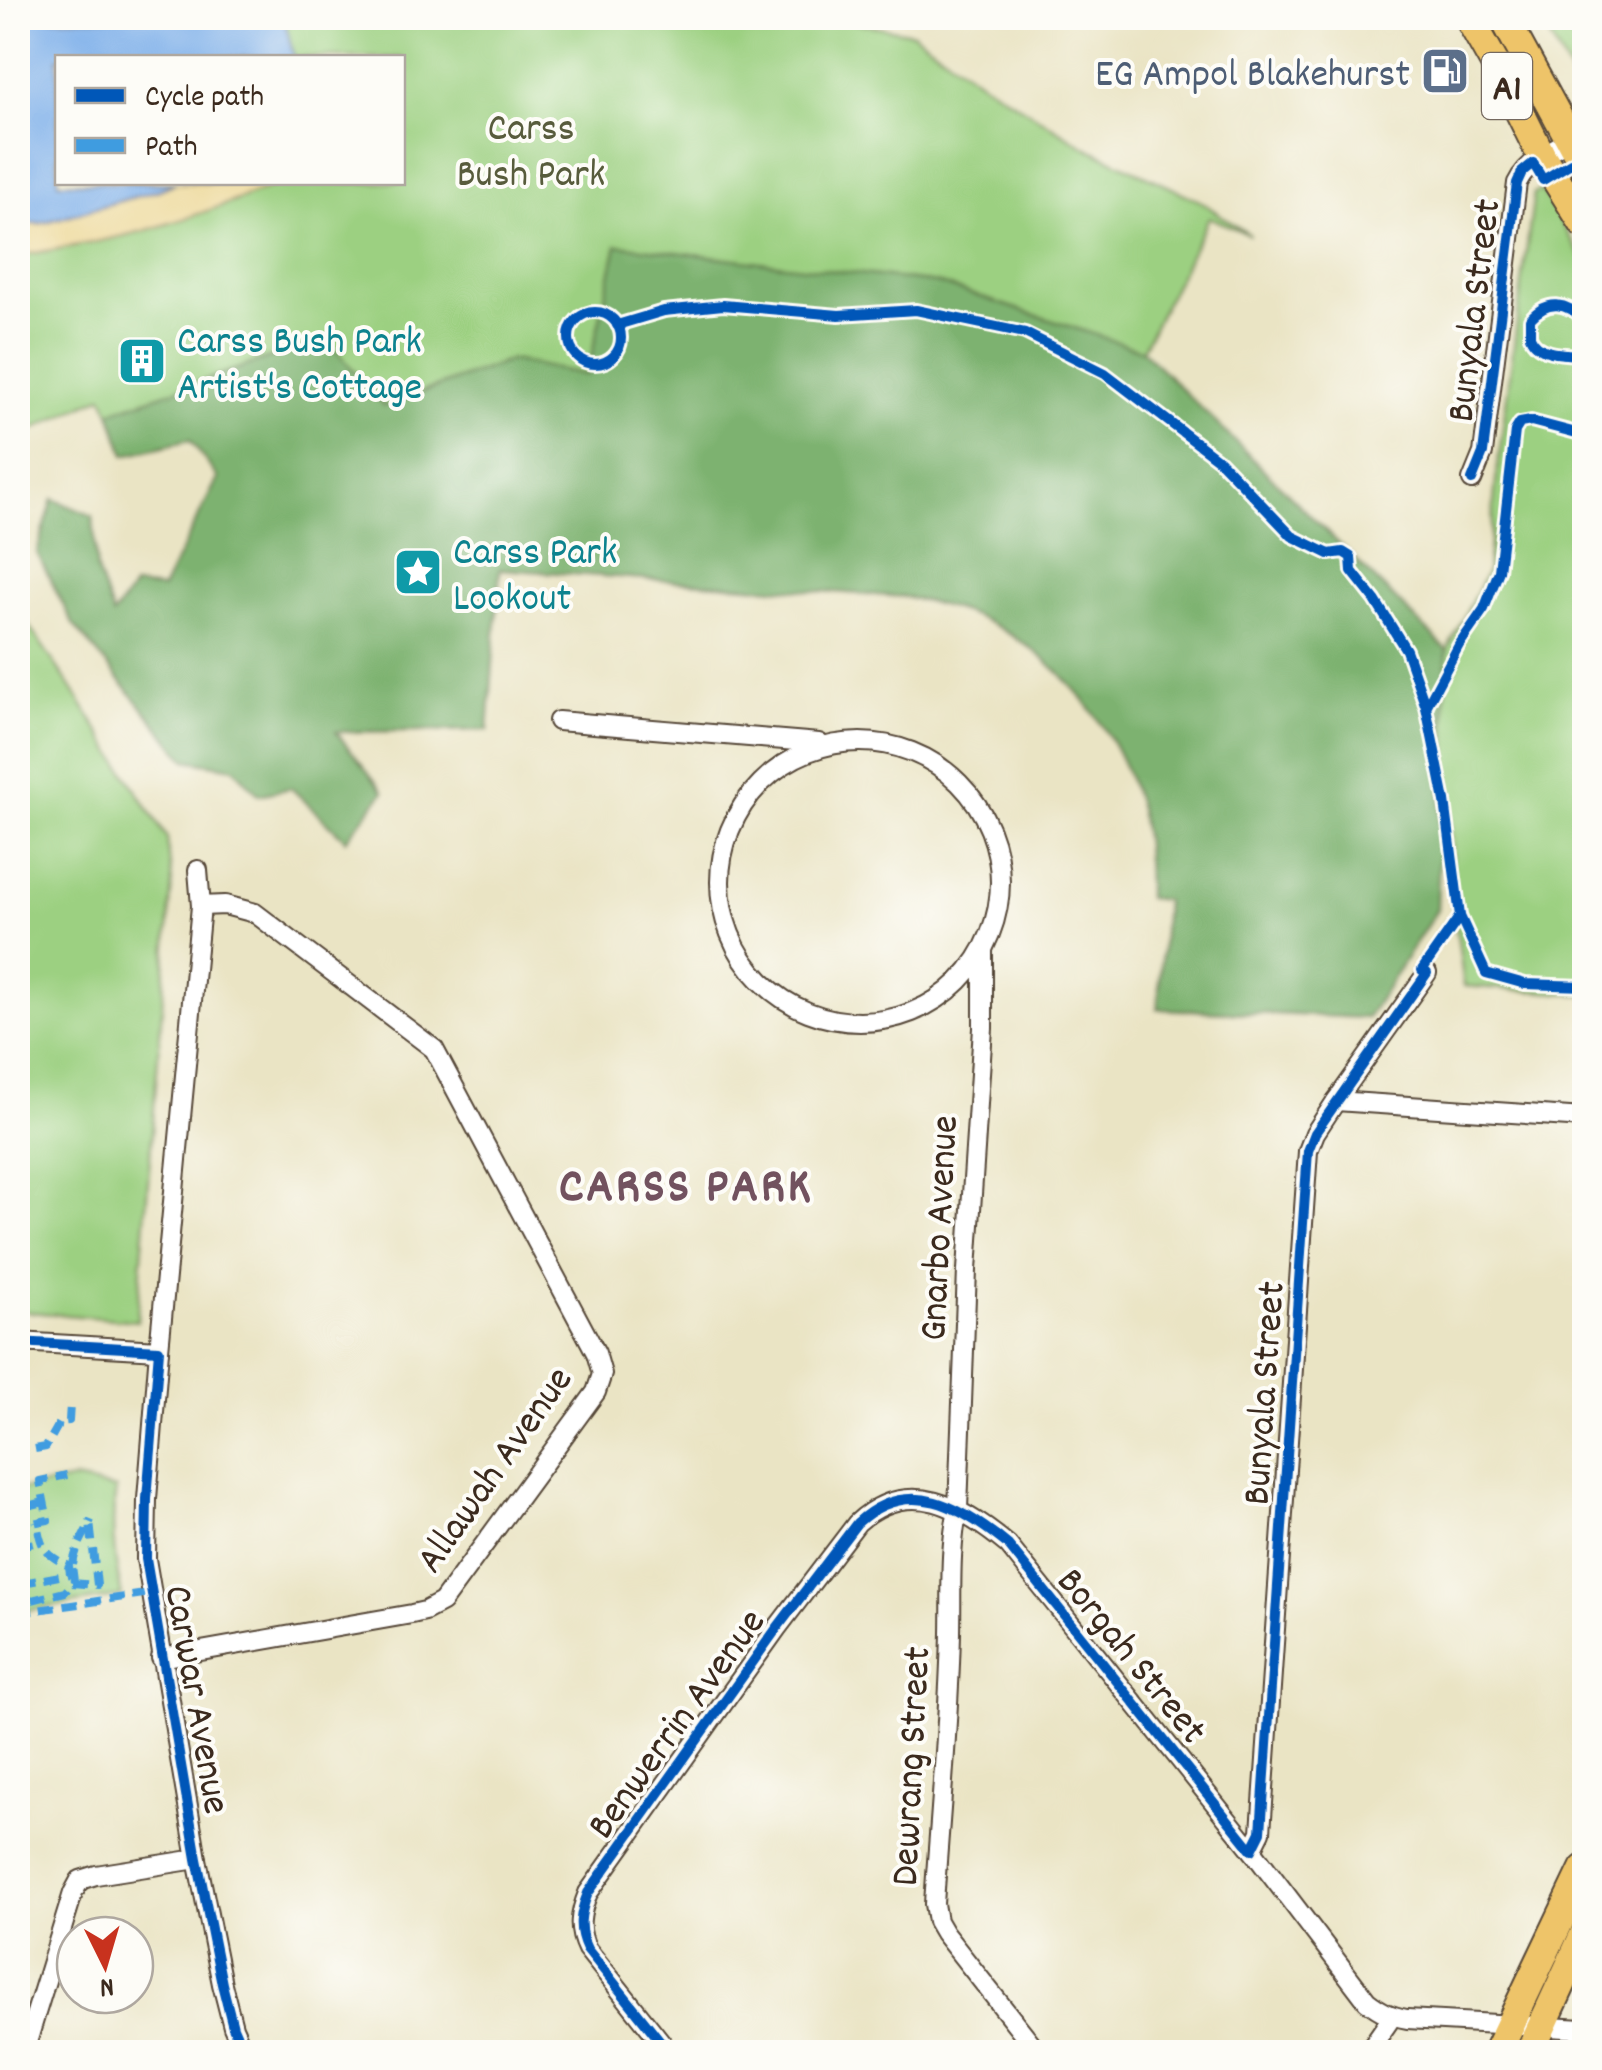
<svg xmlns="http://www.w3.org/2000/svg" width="1602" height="2070" font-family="Dekko,sans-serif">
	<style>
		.green { fill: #9cd081; stroke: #6c7d50; stroke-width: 2.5 }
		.forest { fill: #7db26f; stroke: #5c6e46; stroke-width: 2.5 }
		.sand { fill: #eeda9e; stroke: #94825e; stroke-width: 2.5 }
		.water { fill: #7fb0ea; stroke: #5d6d84; stroke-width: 2.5 }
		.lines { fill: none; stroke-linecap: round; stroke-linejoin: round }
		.minor-casing { stroke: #554637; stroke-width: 22 }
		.highway-casing { stroke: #554637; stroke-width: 32 }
		.minor { stroke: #fff; stroke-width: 18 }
		.highway { stroke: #eec469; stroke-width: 28 }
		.quiet { stroke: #3f9ce0; stroke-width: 8; stroke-dasharray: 15 8; stroke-linecap: butt }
		.cycleway-casing { stroke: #fdfcf7; stroke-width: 16 }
		.cycleway { stroke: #0057b8; stroke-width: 10 }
		.labels { text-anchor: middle; stroke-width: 8; stroke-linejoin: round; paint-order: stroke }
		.shield { fill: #fdfcf7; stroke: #75695f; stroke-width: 2.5 }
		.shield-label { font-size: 38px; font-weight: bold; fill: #3b2a1e }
		.service-label { font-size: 40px; fill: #4e5e75; stroke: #fdfcf7; text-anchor: end }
		.park-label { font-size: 40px; fill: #585c3c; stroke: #fdfcf7 }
		.street-label { font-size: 40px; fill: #3b2a1e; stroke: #fdfcf7 }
		.culture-label { font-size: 40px; fill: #0d838f; stroke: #fdfcf7; text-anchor: start }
		.district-label { font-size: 50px; font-weight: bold; letter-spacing: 2.5px; fill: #72525f; stroke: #fdfcf7 }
	</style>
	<rect width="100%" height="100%" fill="#fdfcf7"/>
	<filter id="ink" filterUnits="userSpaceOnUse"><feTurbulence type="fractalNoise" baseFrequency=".01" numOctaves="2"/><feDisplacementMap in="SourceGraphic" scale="20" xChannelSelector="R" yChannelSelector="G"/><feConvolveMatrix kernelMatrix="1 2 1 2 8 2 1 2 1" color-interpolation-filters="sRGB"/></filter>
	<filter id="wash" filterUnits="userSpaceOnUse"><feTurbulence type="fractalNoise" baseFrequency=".0048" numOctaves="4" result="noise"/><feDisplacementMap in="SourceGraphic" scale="40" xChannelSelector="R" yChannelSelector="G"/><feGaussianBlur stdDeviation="2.25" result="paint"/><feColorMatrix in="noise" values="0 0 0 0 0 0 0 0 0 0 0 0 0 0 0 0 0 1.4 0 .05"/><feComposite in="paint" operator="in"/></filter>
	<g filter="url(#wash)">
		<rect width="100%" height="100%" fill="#eae4c4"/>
		<g class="green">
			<path d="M 284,18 L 829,18 L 913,33 L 978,80 L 1087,148 L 1200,201 L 1250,235 L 1209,217 L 1142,350 L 937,283 L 617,246 L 588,375 L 511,360 L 383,406 L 326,339 L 110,412 L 103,396 L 19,436 L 18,434 L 18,256 L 94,242 L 167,224 L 233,202 L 280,183 L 402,182 L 402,58 L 294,57 Z"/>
			<path d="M 1540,18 L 1552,18 L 1584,48 L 1584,101 Z"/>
			<path d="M 1542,190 L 1584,261 L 1584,995 L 1464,986 L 1454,912 L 1445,701 L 1447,650 L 1487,572 L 1497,471 L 1534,193 Z"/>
			<path d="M 18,601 L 28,625 L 69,684 L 167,838 L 172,882 L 137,1321 L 18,1311 Z"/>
			<path d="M 74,1480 L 116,1489 C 110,1525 114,1561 122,1596 L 18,1612 L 18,1490 Z"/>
		</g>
		<path class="forest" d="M 617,245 L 937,283 L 1142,350 L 1447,650 L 1437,910 L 1367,1018 L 1158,1009 L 1165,900 L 1147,898 C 1147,865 1146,831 1136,799 C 1113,721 1053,651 979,618 C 956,608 930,602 905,597 L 500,569 L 488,730 L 336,732 L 384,792 L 346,840 L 291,788 L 259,795 L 234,768 L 186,760 L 73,624 L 37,553 L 53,499 L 93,516 L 97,571 L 113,615 L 134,586 L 162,589 L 218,478 L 190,440 L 125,455 L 110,412 L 326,339 L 384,406 L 511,360 L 587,375 Z"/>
		<path class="sand" d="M 175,183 L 280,183 C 244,197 208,212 170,223 C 121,239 68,247 18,256 L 18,225 L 42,223 L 159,190 Z"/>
		<path class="water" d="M 18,18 L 284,18 L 294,57 L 58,58 L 58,182 L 175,183 L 159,190 L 42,223 L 18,225 Z"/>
	</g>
	<g filter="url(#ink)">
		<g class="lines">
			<g class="minor-casing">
				<g id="minor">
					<path d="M 1472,480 L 1483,453 L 1517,183 C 1528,159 1561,144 1584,133"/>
					<path d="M 558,721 L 819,743"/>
					<circle cx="860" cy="882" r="140"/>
					<path d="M 198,870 L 201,906 L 159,1350 L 147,1499 L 146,1559 L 197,1859 L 222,1984 L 233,2027 L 244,2052"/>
					<path d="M 983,951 L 983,1028 L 967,1270 L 958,1509 C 949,1551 952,1590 951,1633 C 949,1723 940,1814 934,1904 L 937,1921 L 944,1933 L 1038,2052"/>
					<path d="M 1336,1101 L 1584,1118"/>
					<path d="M 18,1342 L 159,1350"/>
					<path d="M 161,1658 L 412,1614 L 425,1611 L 442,1602 L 596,1392 L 602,1374 L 596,1353 L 434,1049 L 255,913 L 225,905 L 201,906"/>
					<path d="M 1252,1850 L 1261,1832 L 1308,1151 L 1315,1133 L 1336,1101 L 1427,973"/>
					<path d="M 24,2052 L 73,1893 L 80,1880 L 96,1875 L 197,1859"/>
					<path d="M 669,2052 L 587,1949 C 577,1929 580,1913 588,1893 L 777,1628 L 857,1523 C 909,1475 962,1507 1008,1545 L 1252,1850 L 1367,2001 C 1380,2011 1390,2016 1407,2019 L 1584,2029"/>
					<path d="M 1365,2052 L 1374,2043 L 1392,2017"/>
				</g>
			</g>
			<g class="highway-casing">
				<g id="highway">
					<path d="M 1469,18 L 1504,80 L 1542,157 L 1584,224"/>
					<path d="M 1504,18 L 1584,165"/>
					<path d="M 1497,2052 L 1584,1869"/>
					<path d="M 1530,2052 L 1584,1935"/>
				</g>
			</g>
			<use href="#minor" class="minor"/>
			<use href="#highway" class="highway"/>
			<g class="quiet">
				<path d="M 35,1449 L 46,1447 L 60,1422 L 69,1421 L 70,1404"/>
				<path d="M 44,1502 L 24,1507 L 28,1524 L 48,1520 L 40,1481 L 67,1475"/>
				<path d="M 18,1546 L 40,1542"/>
				<path d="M 18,1559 L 23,1583 L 70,1574 L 69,1566 C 44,1554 41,1548 37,1522"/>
				<path d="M 73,1565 C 75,1548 84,1537 91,1520"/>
				<path d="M 72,1583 L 97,1585 L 90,1522"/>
				<path d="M 32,1600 L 65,1592 L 74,1581 L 72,1566"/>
				<path d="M 18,1613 L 151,1593"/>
			</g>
			<g class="cycleway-casing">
				<g id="cycleway">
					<circle cx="595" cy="338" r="26"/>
					<path d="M 1584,320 C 1566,302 1548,299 1530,319 C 1530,320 1530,335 1530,336 C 1538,356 1567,354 1584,355"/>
					<path d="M 617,325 L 664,311 L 723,305 L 839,315 L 916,310 L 1025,333 L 1105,373 L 1219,460 L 1292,536 L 1329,554 L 1343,552 L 1351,557 L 1352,571 L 1375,600 L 1406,650 L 1426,707 L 1445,801 L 1460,916 L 1486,973 L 1525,984 L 1584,986"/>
					<path d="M 1472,480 L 1483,453 L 1517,183 L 1522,172 L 1533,163 L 1543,180 L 1584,155"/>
					<path d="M 1426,707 L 1459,645 L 1484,609 L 1499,571 L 1515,431 L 1520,423 L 1531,421 L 1584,435"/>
					<path d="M 18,1342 L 159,1350 L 147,1499 L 146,1559 L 197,1859 L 222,1984 L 233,2027 L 244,2052"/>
					<path d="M 669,2052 L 587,1949 C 577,1929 580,1913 588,1893 L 777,1628 L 857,1523 C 909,1475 962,1507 1008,1545 L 1252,1850 L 1261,1832 L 1308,1151 L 1315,1133 L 1427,973 L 1422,970 L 1460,916"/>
				</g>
			</g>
			<use href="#cycleway" class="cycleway"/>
		</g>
	</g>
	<defs>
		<g id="fuel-square" transform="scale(2.5)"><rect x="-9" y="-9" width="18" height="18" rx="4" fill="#5c6f8a" stroke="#fdfcf7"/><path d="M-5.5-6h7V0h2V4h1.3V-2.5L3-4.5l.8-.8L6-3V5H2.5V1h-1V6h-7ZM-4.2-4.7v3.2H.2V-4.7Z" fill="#fff"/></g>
		<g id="building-square" transform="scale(2.5)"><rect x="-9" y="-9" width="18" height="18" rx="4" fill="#0f9aa8" stroke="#fdfcf7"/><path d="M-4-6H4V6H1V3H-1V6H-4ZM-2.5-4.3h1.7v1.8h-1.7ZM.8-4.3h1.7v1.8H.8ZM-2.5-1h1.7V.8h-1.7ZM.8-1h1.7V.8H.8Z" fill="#fff"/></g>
		<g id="sight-square" transform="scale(2.5)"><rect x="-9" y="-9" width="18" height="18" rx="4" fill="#0f9aa8" stroke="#fdfcf7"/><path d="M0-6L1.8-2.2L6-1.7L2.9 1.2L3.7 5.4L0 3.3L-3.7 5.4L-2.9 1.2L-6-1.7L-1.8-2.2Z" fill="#fff"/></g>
	</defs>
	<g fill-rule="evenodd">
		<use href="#fuel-square" x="1445" y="71"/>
		<use href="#building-square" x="142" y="361"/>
		<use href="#sight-square" x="418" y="572"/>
	</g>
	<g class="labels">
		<rect class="shield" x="1482" y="53" width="50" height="66" rx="8"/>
		<g class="shield-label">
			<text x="1507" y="99">A1</text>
		</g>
		<g class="service-label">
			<text x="1410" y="85">EG Ampol Blakehurst</text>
		</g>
		<g class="park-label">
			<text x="531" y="139">Carss<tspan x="531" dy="46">Bush Park</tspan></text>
		</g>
		<g class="street-label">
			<text transform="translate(1471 310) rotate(-83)" y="14">Bunyala Street</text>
			<text transform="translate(936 1228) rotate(-87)" y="14">Gnarbo Avenue</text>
			<text transform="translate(1261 1393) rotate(-86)" y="14">Bunyala Street</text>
			<text transform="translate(492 1468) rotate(-55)" y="14">Allawah Avenue</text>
			<text transform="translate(1134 1654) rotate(51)" y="14">Borgah Street</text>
			<text transform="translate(200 1699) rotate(80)" y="14">Carwar Avenue</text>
			<text transform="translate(674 1722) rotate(-54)" y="14">Benwerrin Avenue</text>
			<text transform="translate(908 1766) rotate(-87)" y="14">Dewrang Street</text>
		</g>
		<g class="culture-label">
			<text x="177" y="352">Carss Bush Park<tspan x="177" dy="46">Artist's Cottage</tspan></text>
			<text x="453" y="563">Carss Park<tspan x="453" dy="46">Lookout</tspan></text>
		</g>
		<g class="district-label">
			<text x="686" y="1200">CARSS PARK</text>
		</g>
	</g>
	<rect width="1602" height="2070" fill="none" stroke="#fdfcf7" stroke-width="60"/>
	<rect x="55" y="55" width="350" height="130" fill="#fdfcf7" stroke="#afa8a0" stroke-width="2.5"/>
	<rect x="75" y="88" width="50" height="15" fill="#0057b8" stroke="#afa8a0" stroke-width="2.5"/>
	<text x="145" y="105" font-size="30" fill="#3b2a1e">Cycle path</text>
	<rect x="75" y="138" width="50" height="15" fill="#3f9ce0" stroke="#afa8a0" stroke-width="2.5"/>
	<text x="145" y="155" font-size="30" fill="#3b2a1e">Path</text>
	<g transform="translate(105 1965) rotate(175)"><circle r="48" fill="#fdfcf7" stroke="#afa8a0" stroke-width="2.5"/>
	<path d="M0-8L18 38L0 25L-18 38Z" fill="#c8321e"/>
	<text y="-15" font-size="28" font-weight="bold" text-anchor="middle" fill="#3b2a1e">N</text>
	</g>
</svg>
